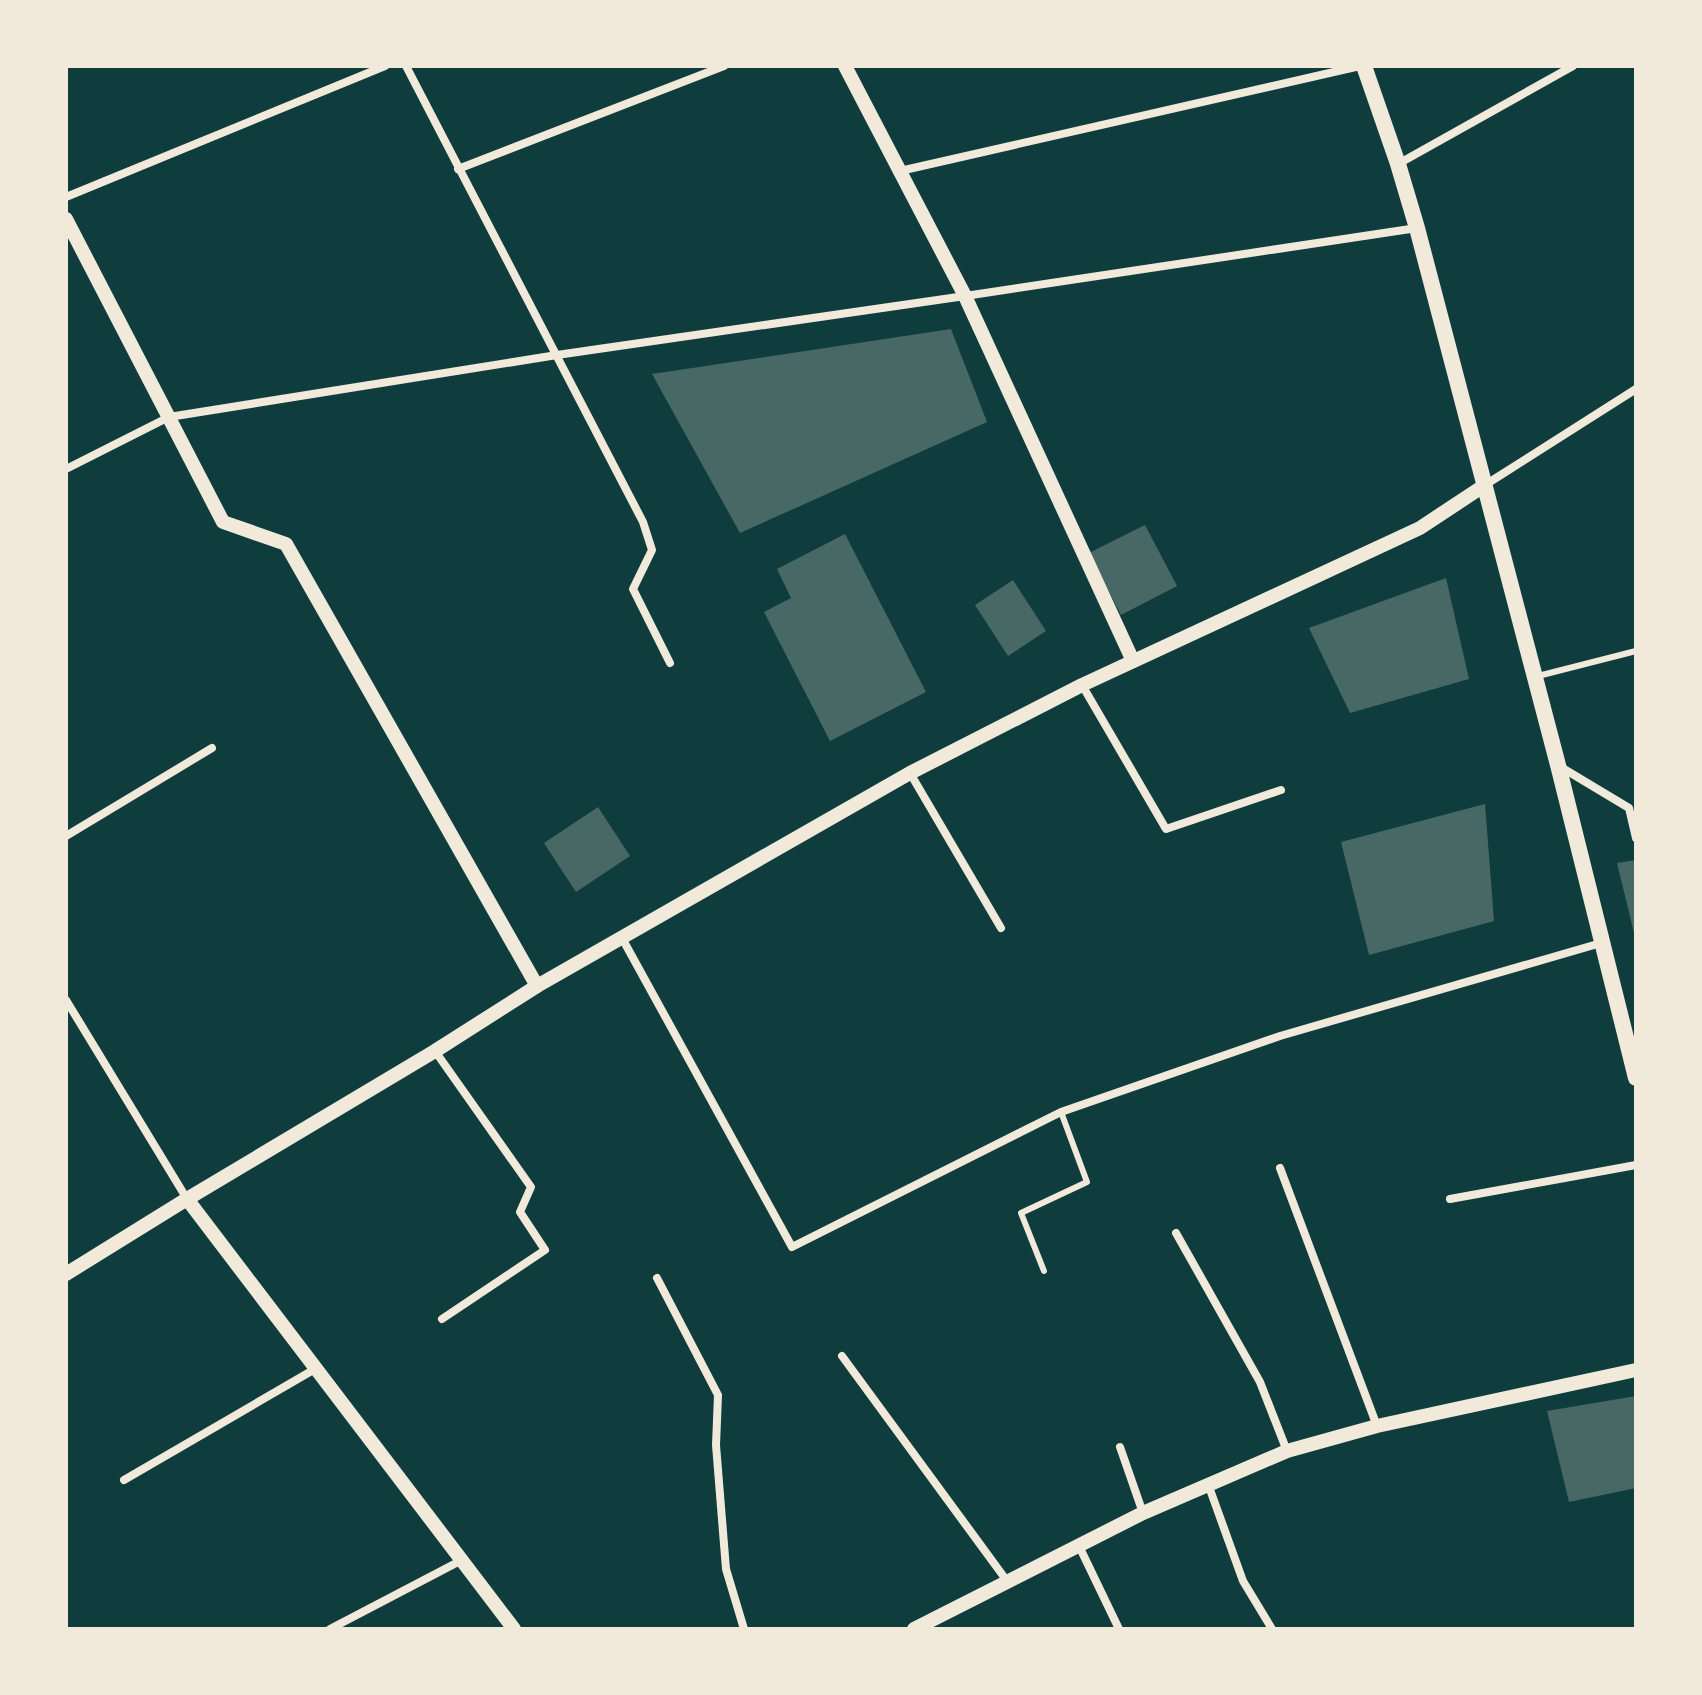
<svg xmlns="http://www.w3.org/2000/svg" width="1702" height="1695" font-family="Signika,sans-serif">
	<style>
		.building { fill: #486865 }
		.lines { fill: none; stroke-linecap: round; stroke-linejoin: round }
		.service { stroke: #f1e9da; stroke-width: 6 }
		.minor { stroke: #f1e9da; stroke-width: 8 }
		.tertiary { stroke: #f1e9da; stroke-width: 14 }
		.secondary { stroke: #f1e9da; stroke-width: 16 }
	</style>
	<rect width="100%" height="100%" fill="#0f3d3e"/>
	<g class="building">
		<path d="M 951,329 L 987,422 L 740,533 L 652,374 Z"/>
		<path d="M 1145,525 L 1177,586 L 1121,615 L 1089,553 Z"/>
		<path d="M 845,534 L 926,692 L 830,741 L 764,612 L 791,598 L 777,569 Z"/>
		<path d="M 1446,578 L 1469,679 L 1350,713 L 1309,628 Z"/>
		<path d="M 1013,580 L 1046,631 L 1008,656 L 975,605 Z"/>
		<path d="M 1485,804 L 1494,921 L 1369,955 L 1341,842 Z"/>
		<path d="M 598,807 L 630,856 L 576,892 L 544,843 Z"/>
		<path d="M 1636,860 L 1636,937 L 1635,937 L 1617,863 Z"/>
		<path d="M 1636,1396 L 1636,1488 L 1569,1502 L 1547,1411 Z"/>
	</g>
	<g class="lines">
		<g class="service">
			<path d="M 1538,676 L 1636,651"/>
			<path d="M 1044,1271 L 1021,1213 L 1087,1182 L 1061,1112"/>
		</g>
		<g class="minor">
			<path d="M 406,66 L 643,522 L 652,550 L 633,589 L 670,663"/>
			<path d="M 1398,164 L 1573,66"/>
			<path d="M 458,169 L 724,66"/>
			<path d="M 900,171 L 1360,66"/>
			<path d="M 66,197 L 385,66"/>
			<path d="M 66,469 L 169,417 L 557,355 L 965,296 L 1417,228"/>
			<path d="M 1485,485 L 1636,389"/>
			<path d="M 1082,685 L 1166,829 L 1281,790"/>
			<path d="M 1559,766 L 1629,808 L 1636,838"/>
			<path d="M 910,773 L 1001,928"/>
			<path d="M 66,836 L 212,748"/>
			<path d="M 622,938 L 792,1247 L 1061,1112 L 1280,1036 L 1601,943"/>
			<path d="M 66,1000 L 187,1199"/>
			<path d="M 435,1051 L 531,1187 L 520,1212 L 545,1250 L 442,1319"/>
			<path d="M 1280,1168 L 1377,1426"/>
			<path d="M 1450,1199 L 1636,1165"/>
			<path d="M 1176,1233 L 1260,1382 L 1287,1451"/>
			<path d="M 657,1278 L 718,1395 L 716,1445 L 726,1569 L 744,1629"/>
			<path d="M 842,1356 L 1007,1581"/>
			<path d="M 1120,1447 L 1143,1513"/>
			<path d="M 124,1480 L 315,1369"/>
			<path d="M 1208,1484 L 1243,1581 L 1272,1629"/>
			<path d="M 1079,1546 L 1119,1629"/>
			<path d="M 330,1629 L 462,1560"/>
		</g>
		<g class="tertiary">
			<path d="M 845,66 L 965,296 L 1133,661"/>
			<path d="M 66,219 L 223,522 L 286,544 L 537,986"/>
			<path d="M 187,1199 L 514,1629"/>
			<path d="M 66,1274 L 187,1199 L 435,1051 L 537,986 L 910,773 L 1082,685 L 1420,528 L 1485,485"/>
			<path d="M 914,1629 L 1143,1513 L 1287,1451 L 1377,1426 L 1636,1370"/>
		</g>
		<path class="secondary" d="M 1364,66 L 1398,164 L 1417,228 L 1558,765 L 1636,1078"/>
	</g>
	<rect width="1702" height="1695" fill="none" stroke="#f1e9da" stroke-width="136"/>
</svg>
